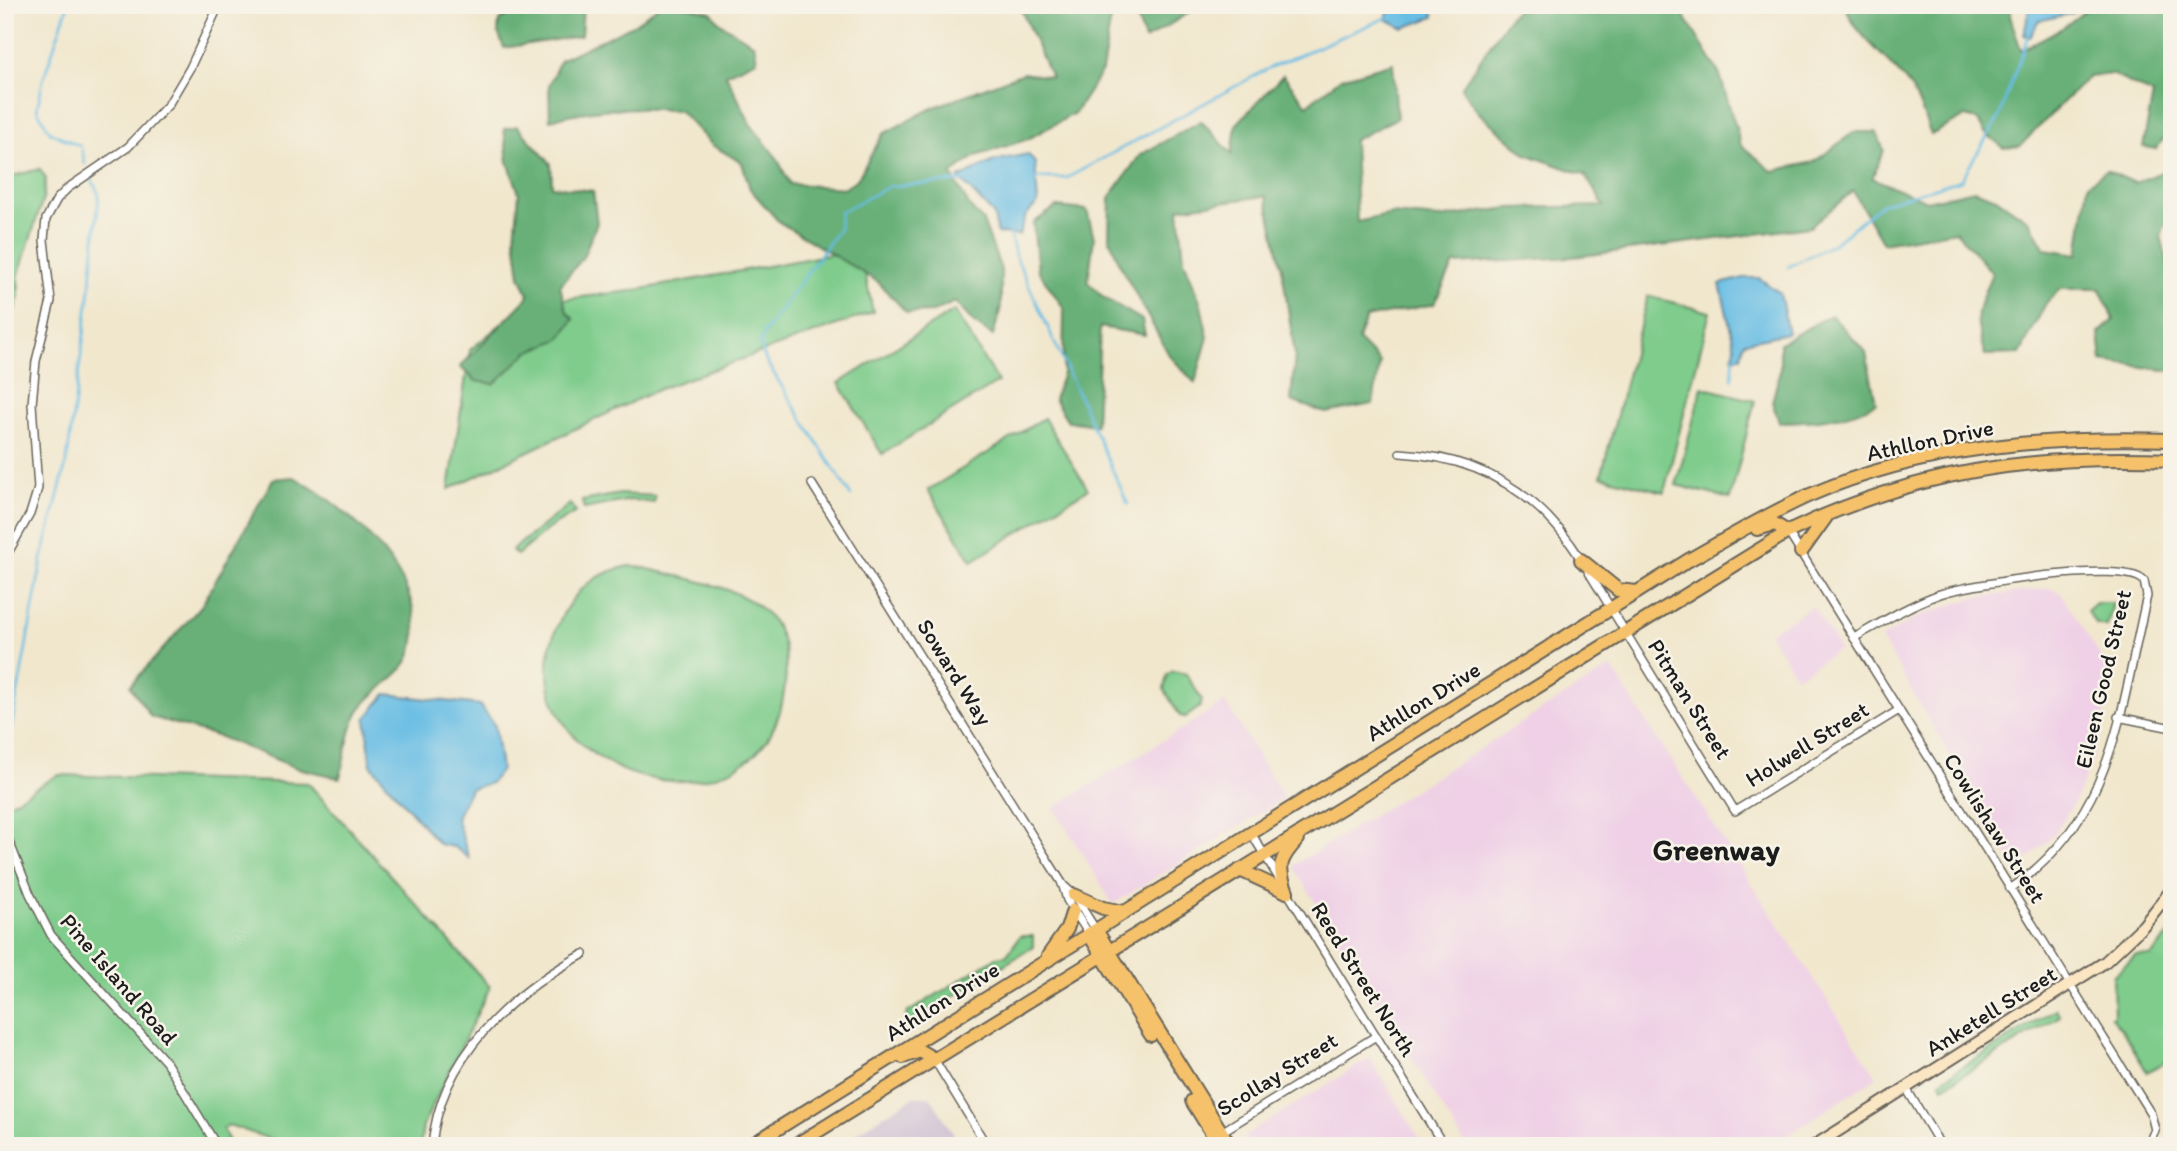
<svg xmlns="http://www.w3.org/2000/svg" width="2177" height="1151" font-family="Itim,sans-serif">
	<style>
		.built { fill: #efd0e6 }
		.industrial { fill: #cdbed2 }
		.green { fill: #7fcc8c; stroke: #4e7454; stroke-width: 2 }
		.forest { fill: #67b078; stroke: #42664a; stroke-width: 2 }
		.water { fill: #68bde4; stroke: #426c80; stroke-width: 2 }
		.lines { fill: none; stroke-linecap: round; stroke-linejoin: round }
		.stream { stroke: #68bde4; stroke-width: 2.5 }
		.street-casing { stroke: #67635a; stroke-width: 10 }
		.secondary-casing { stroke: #67635a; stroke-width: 14 }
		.primary-casing { stroke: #67635a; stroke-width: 16 }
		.street { stroke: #fff; stroke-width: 7 }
		.secondary { stroke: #fbe6c4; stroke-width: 10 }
		.primary { stroke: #f5c16b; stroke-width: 12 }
		.labels { text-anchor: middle; stroke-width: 5; stroke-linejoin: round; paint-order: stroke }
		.street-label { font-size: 23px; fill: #1c1c1c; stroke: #f7f3e8 }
		.district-label { font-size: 30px; font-weight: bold; fill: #1c1c1c; stroke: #f7f3e8 }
	</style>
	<rect width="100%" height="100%" fill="#f7f3e8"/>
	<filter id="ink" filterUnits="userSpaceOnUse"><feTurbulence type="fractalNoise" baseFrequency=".0143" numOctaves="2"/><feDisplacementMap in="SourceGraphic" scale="14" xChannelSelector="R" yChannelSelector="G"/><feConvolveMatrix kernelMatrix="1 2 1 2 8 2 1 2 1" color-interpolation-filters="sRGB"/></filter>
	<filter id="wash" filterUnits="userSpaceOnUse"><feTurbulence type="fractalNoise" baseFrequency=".00686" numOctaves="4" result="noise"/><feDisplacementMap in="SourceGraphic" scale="28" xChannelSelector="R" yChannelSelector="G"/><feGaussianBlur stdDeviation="1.57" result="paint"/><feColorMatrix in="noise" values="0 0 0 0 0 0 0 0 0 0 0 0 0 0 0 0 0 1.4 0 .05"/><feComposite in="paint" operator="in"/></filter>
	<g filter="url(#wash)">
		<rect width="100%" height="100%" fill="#f1e7cd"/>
		<g class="built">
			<path d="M 2049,588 L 2061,593 L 2114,678 L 2092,760 L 2076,799 L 2055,834 L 2028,859 L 2009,857 L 1881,638 L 1921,615 L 1973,598 Z"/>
			<path d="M 1813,606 L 1840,649 L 1796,677 L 1769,633 Z"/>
			<path d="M 1611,667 L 1877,1077 L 1771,1146 L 1466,1146 L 1293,866 Z"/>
			<path d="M 1225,702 L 1284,798 L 1113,904 L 1054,808 Z"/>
			<path d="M 1370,1058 L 1424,1146 L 1250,1146 L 1244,1136 Z"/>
		</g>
		<path class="industrial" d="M 930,1096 L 961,1146 L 836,1146 L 913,1097 Z"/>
		<g class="green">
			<path d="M 40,169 L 46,179 L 43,199 L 18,277 L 19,296 L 5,338 L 5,178 Z"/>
			<path d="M 860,249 L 873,312 L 659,389 L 449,489 L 470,350 L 525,304 L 631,291 Z"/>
			<path d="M 1648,296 L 1710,312 L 1664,492 L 1601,476 Z"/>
			<path d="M 954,311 L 998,382 L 882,454 L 839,383 Z"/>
			<path d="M 1702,387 L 1755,401 L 1730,499 L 1676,485 Z"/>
			<path d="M 1044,418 L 1088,489 L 972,561 L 928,490 Z"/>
			<path d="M 620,494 L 655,496 L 654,503 L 631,500 L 584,509 L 582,501 Z"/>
			<path d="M 570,504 L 576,512 L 548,529 L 517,555 L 512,550 Z"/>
			<path d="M 629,566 L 645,568 C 720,588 800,591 784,692 C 780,720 768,747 743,763 C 656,820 502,736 561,618 C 576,588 596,573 629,566 Z"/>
			<path d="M 2096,603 L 2113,603 L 2107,626 L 2096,624 L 2087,611 Z"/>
			<path d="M 1173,671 L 1186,674 L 1202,700 L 1200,707 L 1186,717 L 1180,716 L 1164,689 L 1167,675 Z"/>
			<path d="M 58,775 L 308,783 L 490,987 L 423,1126 L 420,1146 L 290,1146 L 229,1125 L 223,1129 L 231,1146 L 5,1146 L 5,806 Z"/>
			<path d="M 2172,931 L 2172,1059 L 2147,1072 L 2122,1030 L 2111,1017 L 2114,1016 L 2113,976 L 2136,955 L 2151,956 Z"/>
			<path d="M 1020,936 L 1033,936 L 1033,947 L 904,1027 L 907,1013 L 997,957 L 1007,955 Z"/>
			<path d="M 2056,1009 L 2060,1016 L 1943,1087 L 1940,1081 Z"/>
		</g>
		<g class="forest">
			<path d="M 525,5 L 583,5 L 581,36 L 504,48 L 498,32 L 499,21 Z"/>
			<path d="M 660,5 L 681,5 L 711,12 L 720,23 L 754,44 L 757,60 L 726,74 L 751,125 L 777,158 L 790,184 L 845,188 L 858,178 L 883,134 L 932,108 L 1023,73 L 1051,77 L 1019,5 L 1201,5 L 1145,40 L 1133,7 L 1113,5 L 1102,71 L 1075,113 L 1028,139 L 976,156 L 951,174 L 970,207 L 983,221 L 1001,270 L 1001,307 L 993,336 L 974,323 L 955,302 L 933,312 L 907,313 L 878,282 L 779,222 L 750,189 L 742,163 L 712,145 L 680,111 C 636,106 593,107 550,120 L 549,85 L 560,60 L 635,24 Z"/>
			<path d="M 1522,5 L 1678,5 L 1720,75 L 1741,145 L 1772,171 L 1814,162 L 1854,132 L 1876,132 L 1884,150 L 1872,178 L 1927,201 L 1974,190 L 1996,198 L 2029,221 L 2045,249 L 2078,254 L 2088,184 L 2106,170 L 2135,183 L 2172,168 L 2172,206 L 2161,236 L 2172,279 L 2172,371 L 2102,361 L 2099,333 L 2114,320 L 2100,289 L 2060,289 L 2046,303 L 2020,354 L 1985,355 C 1972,314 1977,311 1992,273 L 1956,231 L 1883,243 L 1853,191 L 1810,227 L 1573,257 L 1454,264 L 1434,304 L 1366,318 L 1358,340 L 1380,362 L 1373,404 L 1326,413 L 1291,401 L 1295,355 L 1282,269 L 1266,196 L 1179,208 L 1184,260 L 1200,301 L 1208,337 L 1195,383 L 1169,355 L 1122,269 L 1109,238 L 1110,197 L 1140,155 L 1201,121 L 1232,154 L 1236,125 L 1283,75 L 1307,105 L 1341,78 L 1393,63 L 1397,118 L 1354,140 L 1357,222 L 1392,214 L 1439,218 L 1509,208 L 1604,206 L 1585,175 L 1526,154 L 1479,113 L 1461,88 L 1510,16 Z"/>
			<path d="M 1845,5 L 2013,5 L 2010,16 L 2021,50 L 2064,27 L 2092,5 L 2172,5 L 2172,128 L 2156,149 L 2143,147 L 2153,94 L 2111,74 L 2088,77 L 2020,146 L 2004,148 L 1984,132 L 1978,120 L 1964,117 L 1931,135 C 1925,120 1920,103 1912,90 C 1893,59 1856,40 1845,5 Z"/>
			<path d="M 517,126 L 551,164 L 552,186 L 593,191 L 597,223 L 583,257 L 560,286 L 567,312 L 574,319 L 560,339 L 528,352 L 494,384 L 476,381 L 460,367 L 529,296 L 520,276 L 515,238 L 519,193 L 508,162 L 504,129 Z"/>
			<path d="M 1056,207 L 1087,210 L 1094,238 L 1088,282 L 1103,297 L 1142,320 L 1145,335 L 1100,327 L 1096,425 L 1068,421 L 1054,399 L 1063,373 L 1064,309 L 1038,270 L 1033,223 Z"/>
			<path d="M 1831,315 L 1866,352 L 1876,403 C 1846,420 1814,421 1779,422 L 1772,402 L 1780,371 L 1780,343 Z"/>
			<path d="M 294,477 C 349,508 437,584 410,656 C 401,678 371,691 359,711 C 348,730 345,757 340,778 L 297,768 L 220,737 L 151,717 L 130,686 L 202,605 L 273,479 Z"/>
		</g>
		<g class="water">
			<path d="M 1390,5 L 1432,5 L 1434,17 L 1403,28 L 1386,19 Z"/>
			<path d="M 2033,5 L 2082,5 L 2073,13 L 2038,21 L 2030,37 L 2024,35 L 2029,10 Z"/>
			<path d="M 1028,154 L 1035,163 L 1038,203 L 1026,215 L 1019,235 L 997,233 L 994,215 L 959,178 L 994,161 Z"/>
			<path d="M 1744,278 L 1759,278 L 1780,293 L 1788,333 L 1744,342 L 1741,357 L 1732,357 L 1735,348 L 1720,284 Z"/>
			<path d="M 386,694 L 480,705 L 495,726 L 501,770 L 491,783 L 470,789 L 456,817 L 469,858 L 454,847 L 439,844 L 371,765 L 366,718 Z"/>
		</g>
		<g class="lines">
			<g class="stream">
				<path d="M 68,5 L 43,80 L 37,109 L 50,132 L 80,146"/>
				<path d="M 2077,5 L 2085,8 L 2087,5"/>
				<path d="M 82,150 L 85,164"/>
				<path d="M 1034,178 L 1067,178 L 1271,67 L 1388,17"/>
				<path d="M 1010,233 L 1015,255 L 1128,504"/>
				<path d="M 1788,267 L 1835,243 L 1881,204 L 1961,180 L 1999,117 L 2028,36"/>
				<path d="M 1732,379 L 1734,355"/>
				<path d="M 851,496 L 766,361 L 760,345 L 764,333 L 839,229 L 840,212 L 890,186 L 965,181"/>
				<path d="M 11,730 L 42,559 L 67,460 L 91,282 L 99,195 L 92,180"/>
			</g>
		</g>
	</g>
	<g filter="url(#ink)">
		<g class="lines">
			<g class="street-casing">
				<g id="street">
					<path d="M 1400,453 C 1479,457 1540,493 1582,561"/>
					<path d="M 812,484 L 1062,883 L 1067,900 L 1089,934"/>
					<path d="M 1788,532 L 2151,1114 L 2155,1130 L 2147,1146"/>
					<path d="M 5,558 L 30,514 L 38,488 L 32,404 L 36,361 L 51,301 L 44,240 L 46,219 L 57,199 L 68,188 L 128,147 L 168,105 L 190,68 L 219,5"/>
					<path d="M 1588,571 L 1735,811 L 1899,710"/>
					<path d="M 1854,638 C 1882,622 1909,605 1940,594 C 1970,584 2125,559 2144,581 L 2147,596 C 2120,709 2115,818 2010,889"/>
					<path d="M 2118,717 L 2172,728"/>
					<path d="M 5,831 L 30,894 L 51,935 L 166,1062 L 217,1146"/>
					<path d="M 1251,833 L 1280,880"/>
					<path d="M 1062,884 L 1074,895 L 1096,930"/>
					<path d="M 1286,890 L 1444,1146"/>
					<path d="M 934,1059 L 987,1146"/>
					<path d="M 1906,1088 L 1941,1146"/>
					<path d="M 432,1146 C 440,1058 510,994 584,954"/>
					<path d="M 1199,1146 L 1376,1036"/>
				</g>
			</g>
			<g class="secondary-casing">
				<path id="secondary" d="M 1814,1146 L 2105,962 L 2143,926 L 2172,889"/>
			</g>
			<g class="primary-casing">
				<g id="primary">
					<path d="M 1757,529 L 1775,524 L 1788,532"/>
					<path d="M 1801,552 L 1826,517"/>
					<path d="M 1581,560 L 1618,590 L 1637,592"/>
					<path d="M 1240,870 L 1287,892"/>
					<path d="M 1287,892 C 1277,866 1279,860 1298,839"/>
					<path d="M 1074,895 L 1103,908 L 1125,912"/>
					<path d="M 1096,930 L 1230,1146"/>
					<path d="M 1089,934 L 1151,1035"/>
					<path d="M 1048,956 L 1067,929 L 1073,910"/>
					<path d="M 903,1057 L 920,1051 L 934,1059"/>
					<path d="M 1192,1101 L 1220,1146"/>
					<path d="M 750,1146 L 1687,561 C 1728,538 1767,514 1810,495 C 1924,446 2049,436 2172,440"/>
					<path d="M 794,1146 L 1788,532 C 1914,471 2033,454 2172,460"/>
				</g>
			</g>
			<use href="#street" class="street"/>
			<use href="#secondary" class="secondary"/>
			<use href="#primary" class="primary"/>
		</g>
	</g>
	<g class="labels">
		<g class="street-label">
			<text transform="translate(1930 440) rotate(-12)" y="8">Athllon Drive</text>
			<text transform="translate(955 672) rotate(58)" y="8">Soward Way</text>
			<text transform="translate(2103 679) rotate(-77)" y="8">Eileen Good Street</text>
			<text transform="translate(1690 699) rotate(58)" y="8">Pitman Street</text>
			<text transform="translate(1423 701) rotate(-32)" y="8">Athllon Drive</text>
			<text transform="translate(1807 744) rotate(-32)" y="8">Holwell Street</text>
			<text transform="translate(1995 828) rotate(58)" y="8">Cowlishaw Street</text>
			<text transform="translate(119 979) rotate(49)" y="8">Pine Island Road</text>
			<text transform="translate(1364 979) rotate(58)" y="8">Reed Street North</text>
			<text transform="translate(942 1001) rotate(-32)" y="8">Athllon Drive</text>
			<text transform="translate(1991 1011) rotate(-32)" y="8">Anketell Street</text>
			<text transform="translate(1277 1074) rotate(-32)" y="8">Scollay Street</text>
		</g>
		<g class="district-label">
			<text x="1716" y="860">Greenway</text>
		</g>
	</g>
	<rect width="2177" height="1151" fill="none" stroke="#f7f3e8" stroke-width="28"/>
</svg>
